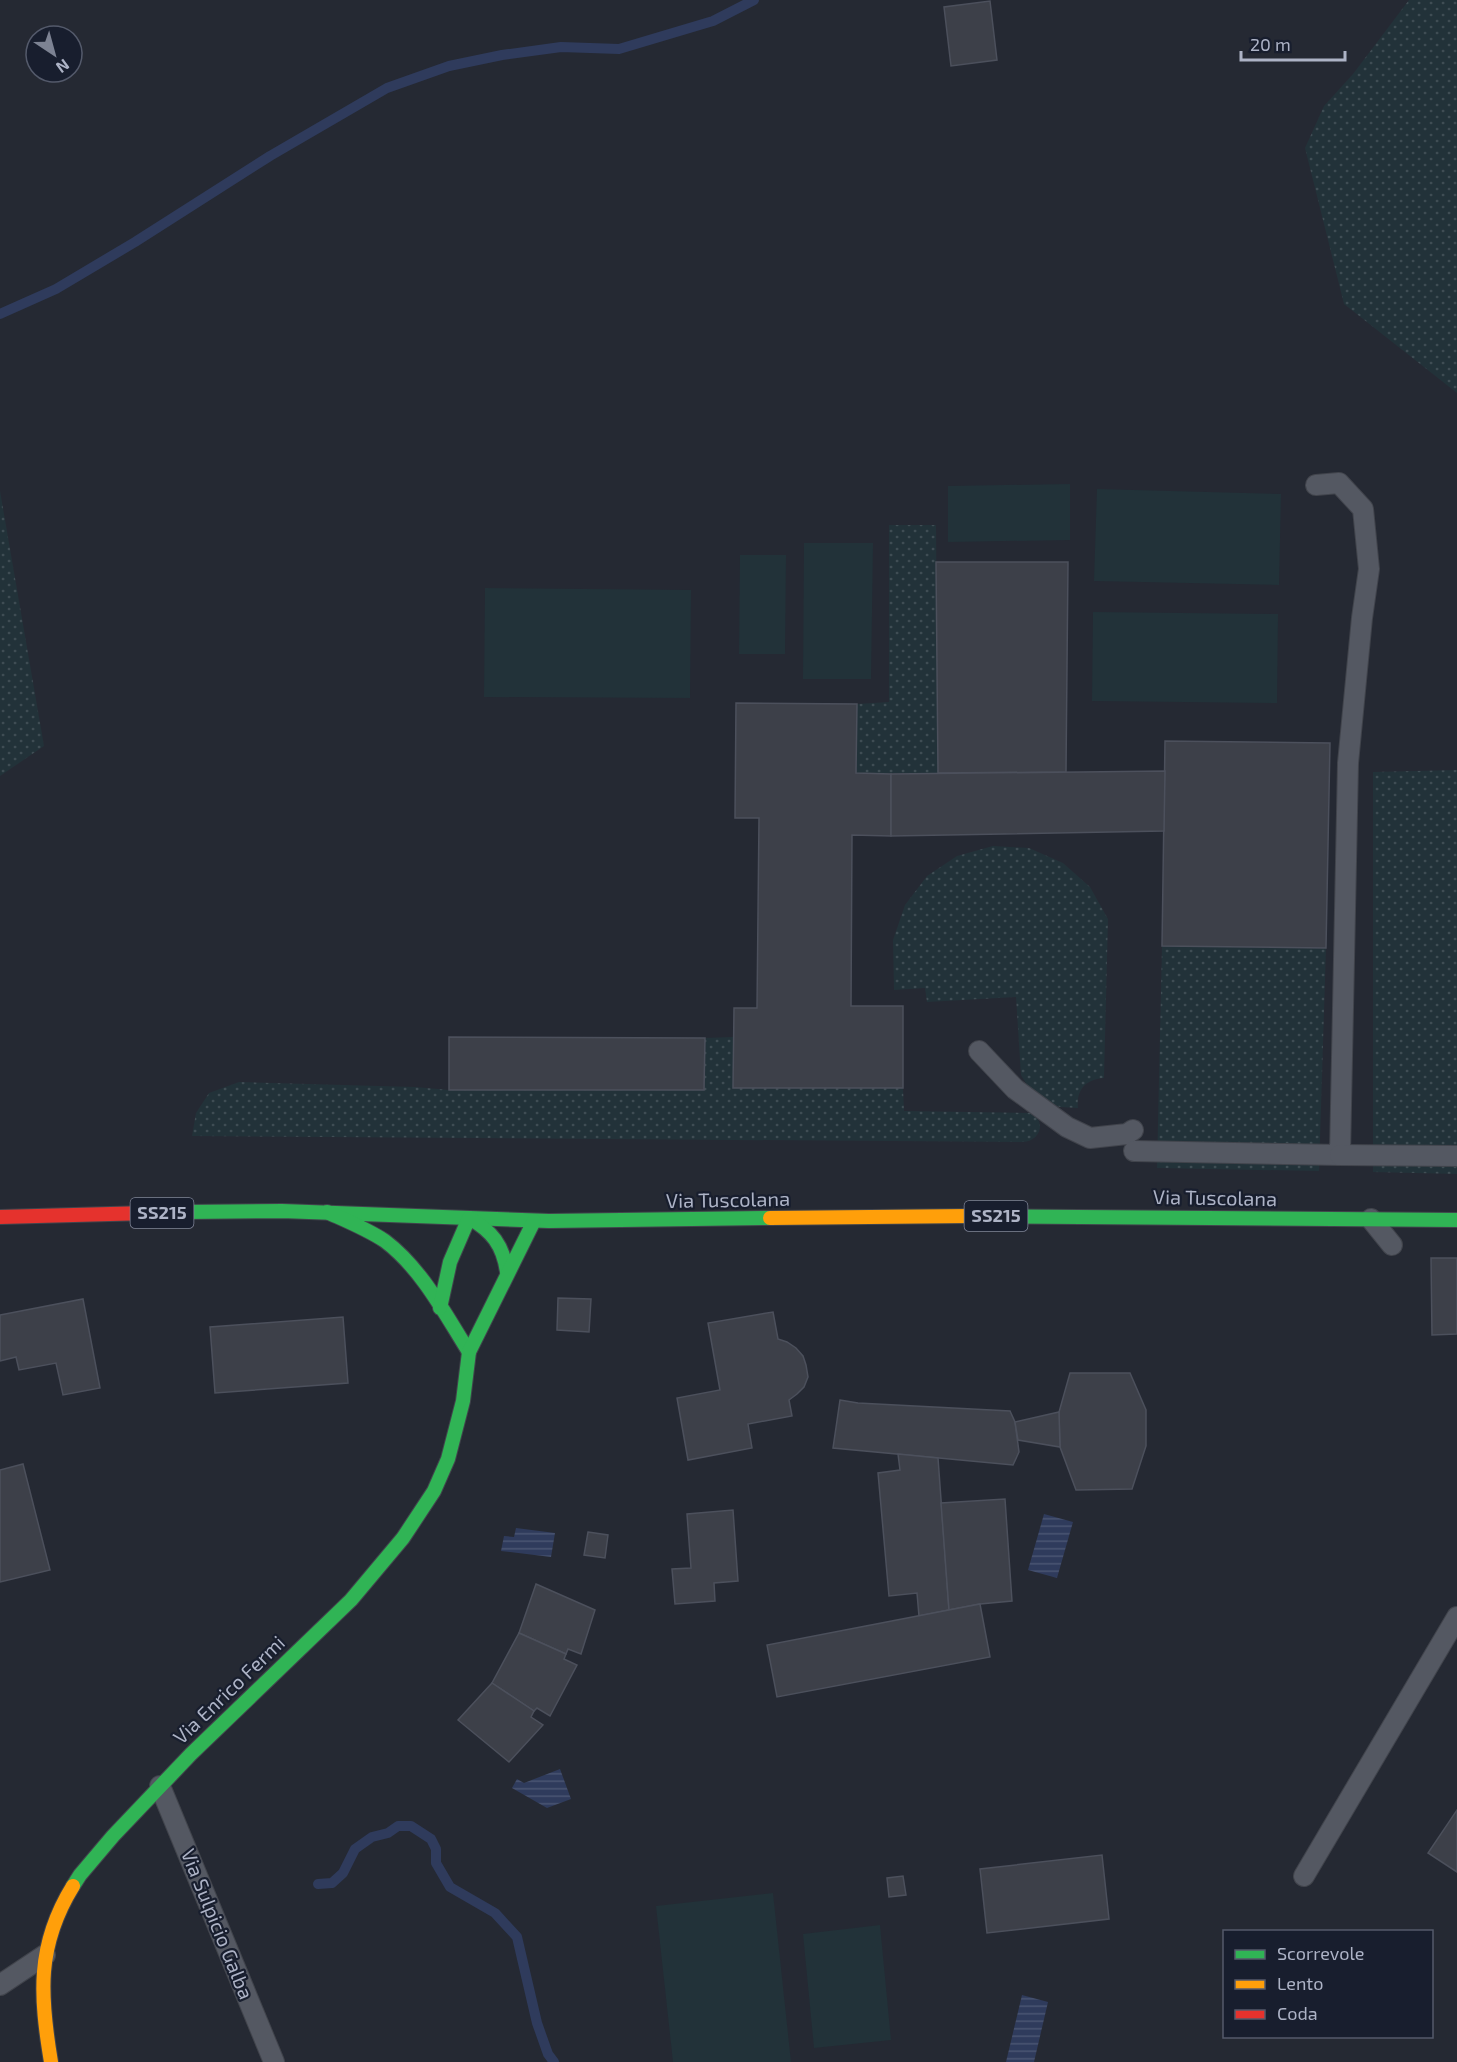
<svg xmlns="http://www.w3.org/2000/svg" width="1457" height="2062" font-family="'Exo 2',sans-serif">
	<style>
		.grass { fill: url(#grass-dots) }
		.park { fill: #223239 }
		.water { fill: url(#water-rules) }
		.lines { fill: none; stroke-linecap: round; stroke-linejoin: round }
		.stream { stroke: #2f3b5c; stroke-width: 10 }
		.building { fill: #3d4049; stroke: #4c505c; stroke-width: 1.5 }
		.lane-casing { stroke: #41444c; stroke-width: 22 }
		.fast-casing { stroke: #41444c; stroke-width: 16 }
		.slow-casing { stroke: #41444c; stroke-width: 16 }
		.jam-casing { stroke: #41444c; stroke-width: 16 }
		.lane { stroke: #545862; stroke-width: 20 }
		.fast { stroke: #30b455; stroke-width: 14 }
		.slow { stroke: #ff9f0a; stroke-width: 14 }
		.jam { stroke: #e5322d; stroke-width: 14 }
		.labels { text-anchor: middle; stroke-width: 4.5; stroke-linejoin: round; paint-order: stroke }
		.shield { fill: #181e2e; stroke: #808698; stroke-width: 1.5 }
		.shield-label { font-size: 18px; font-weight: bold; fill: #adb3c6 }
		.street-label { font-size: 20px; fill: #adb3c6; stroke: #181e2e }
	</style>
	<defs>
		<pattern id="grass-dots" width="8" height="8" patternUnits="userSpaceOnUse" patternTransform="scale(1.5)"><rect width="8" height="8" fill="#223239"/><path d="M2 2h.1M6 6h.1" fill="none" stroke="#3f4d54" stroke-width="1.8" stroke-linecap="round"/></pattern>
		<pattern id="water-rules" width="6" height="5" patternUnits="userSpaceOnUse" patternTransform="scale(1.5)"><rect width="6" height="5" fill="#2f3b5c"/><path d="M0 2.5h6" fill="none" stroke="#4a5572"/></pattern>
	</defs>
	<rect width="100%" height="100%" fill="#252933"/>
	<g class="grass">
		<path d="M 1409,0 L 1457,0 L 1457,393 L 1344,304 L 1305,148 L 1324,106 L 1353,74 Z"/>
		<path d="M 0,491 L 44,746 L 0,776 Z"/>
		<path d="M 889,525 L 936,525 L 938,773 L 856,773 L 857,704 L 889,702 Z"/>
		<path d="M 1457,770 L 1457,1174 L 1373,1172 L 1373,772 Z"/>
		<path d="M 993,846 L 1029,848 L 1063,863 L 1090,887 L 1108,919 L 1104,1078 C 1086,1079 1076,1090 1078,1108 L 1060,1107 L 1044,1101 L 1030,1090 L 1021,1075 L 1016,997 L 927,1002 L 925,988 L 894,990 L 893,940 L 905,905 L 927,876 L 957,856 Z"/>
		<path d="M 1162,946 L 1326,948 L 1319,1171 L 1157,1168 Z"/>
		<path d="M 733,1037 L 733,1088 L 903,1088 L 904,1111 L 1031,1113 C 1047,1122 1040,1141 1023,1142 L 192,1136 L 196,1113 L 209,1093 L 239,1082 L 415,1087 L 449,1090 L 704,1090 L 705,1038 Z"/>
	</g>
	<g class="park">
		<path d="M 1070,484 L 1070,540 L 948,542 L 948,486 Z"/>
		<path d="M 1097,489 L 1281,494 L 1279,585 L 1094,581 Z"/>
		<path d="M 804,543 L 873,543 L 871,679 L 803,679 Z"/>
		<path d="M 740,555 L 786,555 L 785,654 L 739,654 Z"/>
		<path d="M 485,588 L 691,590 L 690,698 L 484,697 Z"/>
		<path d="M 1093,612 L 1278,614 L 1277,703 L 1092,701 Z"/>
		<path d="M 773,1893 L 791,2062 L 673,2062 L 656,1906 Z"/>
		<path d="M 880,1925 L 891,2040 L 814,2048 L 803,1934 Z"/>
	</g>
	<g class="water">
		<path d="M 1044,1514 L 1073,1522 L 1057,1578 L 1028,1570 Z"/>
		<path d="M 516,1528 L 555,1533 L 551,1557 L 501,1551 L 504,1536 L 514,1537 Z"/>
		<path d="M 560,1769 L 571,1799 L 547,1808 L 512,1788 L 517,1779 L 524,1783 Z"/>
		<path d="M 1022,1995 L 1048,2002 L 1034,2062 L 1006,2062 Z"/>
	</g>
	<g class="lines">
		<g class="stream">
			<path d="M 0,314 L 56,289 L 135,242 L 270,156 L 387,88 L 449,66 L 502,55 L 561,47 L 619,49 L 713,21 L 754,0"/>
			<path d="M 318,1884 L 332,1883 L 343,1873 L 355,1849 L 372,1837 L 388,1833 L 398,1826 L 411,1826 L 431,1839 L 436,1849 L 436,1863 L 450,1887 L 495,1913 L 517,1937 L 537,2023 L 548,2054 L 554,2062"/>
		</g>
	</g>
	<g class="building">
		<path d="M 990,1 L 997,60 L 951,66 L 944,7 Z"/>
		<path d="M 936,562 L 1068,562 L 1066,772 L 938,773 Z"/>
		<path d="M 736,703 L 857,704 L 856,773 L 891,774 L 891,836 L 852,835 L 851,1006 L 903,1006 L 903,1088 L 733,1088 L 734,1008 L 757,1008 L 759,818 L 735,818 Z"/>
		<path d="M 1165,741 L 1330,743 L 1326,948 L 1162,946 Z"/>
		<path d="M 1165,771 L 1164,831 L 891,836 L 891,774 Z"/>
		<path d="M 449,1037 L 705,1038 L 704,1090 L 449,1090 Z"/>
		<path d="M 1431,1258 L 1457,1258 L 1457,1334 L 1432,1335 Z"/>
		<path d="M 558,1298 L 591,1299 L 589,1332 L 557,1330 Z"/>
		<path d="M 83,1299 L 100,1388 L 63,1395 L 56,1363 L 19,1370 L 16,1357 L 0,1361 L 0,1315 Z"/>
		<path d="M 773,1312 L 778,1339 L 787,1342 L 796,1348 L 803,1356 L 806,1365 L 808,1377 L 804,1387 L 797,1394 L 789,1400 L 792,1416 L 748,1424 L 752,1448 L 688,1460 L 677,1398 L 720,1390 L 708,1323 Z"/>
		<path d="M 343,1317 L 348,1383 L 215,1393 L 210,1327 Z"/>
		<path d="M 1070,1373 L 1130,1373 L 1146,1410 L 1146,1446 L 1132,1489 L 1076,1490 L 1060,1447 L 1059,1412 Z"/>
		<path d="M 840,1400 L 858,1403 L 1010,1411 L 1015,1422 L 1019,1452 L 1013,1465 L 833,1448 Z"/>
		<path d="M 1059,1412 L 1060,1447 L 1018,1440 L 1015,1422 Z"/>
		<path d="M 898,1454 L 938,1458 L 949,1610 L 919,1616 L 917,1593 L 889,1596 L 878,1473 L 900,1470 Z"/>
		<path d="M 23,1464 L 50,1570 L 0,1582 L 0,1470 Z"/>
		<path d="M 1005,1499 L 1012,1601 L 980,1604 L 949,1610 L 941,1503 Z"/>
		<path d="M 733,1510 L 738,1581 L 714,1583 L 715,1601 L 675,1604 L 672,1569 L 691,1568 L 687,1514 Z"/>
		<path d="M 588,1532 L 608,1535 L 605,1558 L 584,1555 Z"/>
		<path d="M 536,1584 L 595,1610 L 581,1654 L 568,1649 L 566,1654 L 519,1633 Z"/>
		<path d="M 980,1604 L 990,1657 L 777,1697 L 767,1645 Z"/>
		<path d="M 519,1633 L 566,1654 L 564,1659 L 577,1665 L 550,1716 L 537,1708 L 534,1711 L 492,1683 Z"/>
		<path d="M 492,1683 L 534,1711 L 531,1717 L 543,1725 L 509,1762 L 458,1720 Z"/>
		<path d="M 1457,1810 L 1457,1872 L 1428,1853 Z"/>
		<path d="M 1102,1855 L 1109,1919 L 987,1933 L 980,1869 Z"/>
		<path d="M 903,1876 L 906,1895 L 889,1897 L 887,1878 Z"/>
	</g>
	<g class="lines">
		<g class="lane-casing">
			<g id="lane">
				<path d="M 979,1051 L 1015,1089 L 1067,1127 L 1090,1138 L 1127,1134 L 1133,1130"/>
				<path d="M 1134,1151 L 1340,1155 L 1348,763 L 1362,618 L 1369,569 L 1363,509 L 1339,483 L 1316,485"/>
				<path d="M 1340,1155 L 1457,1156"/>
				<path d="M 1371,1219 L 1392,1245"/>
				<path d="M 160,1786 L 274,2062"/>
				<path d="M 1304,1876 L 1457,1617"/>
				<path d="M 0,1985 L 45,1955"/>
			</g>
		</g>
		<g class="fast-casing">
			<g id="fast">
				<path d="M 184,1212 L 282,1211 L 549,1221 L 770,1218"/>
				<path d="M 327,1212 C 347,1221 367,1229 385,1241 C 422,1269 445,1314 469,1352"/>
				<path d="M 970,1216 L 1457,1220"/>
				<path d="M 440,1308 L 450,1262 L 469,1218 C 492,1231 503,1245 507,1272"/>
				<path d="M 73,1886 L 80,1875 L 113,1836 L 191,1754 L 351,1600 L 403,1538 L 434,1491 L 448,1459 L 463,1401 L 469,1352 L 534,1221"/>
			</g>
		</g>
		<g class="slow-casing">
			<g id="slow">
				<path d="M 770,1218 L 970,1216"/>
				<path d="M 51,2062 C 40,1996 36,1946 73,1886"/>
			</g>
		</g>
		<g class="jam-casing">
			<path id="jam" d="M 0,1217 L 184,1212"/>
		</g>
		<use href="#lane" class="lane"/>
		<use href="#fast" class="fast"/>
		<use href="#slow" class="slow"/>
		<use href="#jam" class="jam"/>
	</g>
	<g class="labels">
		<g class="shield">
			<rect x="130.5" y="1198" width="63" height="30" rx="4.5"/>
			<rect x="964.5" y="1201" width="63" height="30" rx="4.5"/>
		</g>
		<g class="shield-label">
			<text x="162" y="1219">SS215</text>
			<text x="996" y="1222">SS215</text>
		</g>
		<g class="street-label">
			<text transform="translate(1215 1198) rotate(1)" y="7">Via Tuscolana</text>
			<text transform="translate(728 1200) rotate(-1)" y="7">Via Tuscolana</text>
			<text transform="translate(229 1690) rotate(-44)" y="7">Via Enrico Fermi</text>
			<text transform="translate(217 1924) rotate(68)" y="7">Via Sulpicio Galba</text>
		</g>
	</g>
	<rect x="1223" y="1930" width="210" height="108" fill="#181e2e" stroke="#545a6b" stroke-width="1.5"/>
	<rect x="1235" y="1950" width="30" height="9" fill="#30b455" stroke="#545a6b" stroke-width="1.5"/>
	<text x="1277" y="1960" font-size="18" fill="#adb3c6">Scorrevole</text>
	<rect x="1235" y="1980" width="30" height="9" fill="#ff9f0a" stroke="#545a6b" stroke-width="1.5"/>
	<text x="1277" y="1990" font-size="18" fill="#adb3c6">Lento</text>
	<rect x="1235" y="2010" width="30" height="9" fill="#e5322d" stroke="#545a6b" stroke-width="1.5"/>
	<text x="1277" y="2020" font-size="18" fill="#adb3c6">Coda</text>
	<g transform="translate(54 54) rotate(144)"><circle r="28" fill="#181e2e" stroke="#545a6b" stroke-width="1.5"/>
	<path d="M0-4.5L10 22L0 15L-10 22Z" fill="#7d8393"/>
	<text y="-9" font-size="16" font-weight="bold" text-anchor="middle" fill="#adb3c6">N</text>
	</g>
	<path d="M1241 51v9h104v-9" fill="none" stroke="#adb3c6" stroke-width="3"/>
	<text x="1250" y="51" font-size="18" fill="#adb3c6" stroke="#181e2e" stroke-width="4.5" paint-order="stroke">20 m</text>
</svg>
